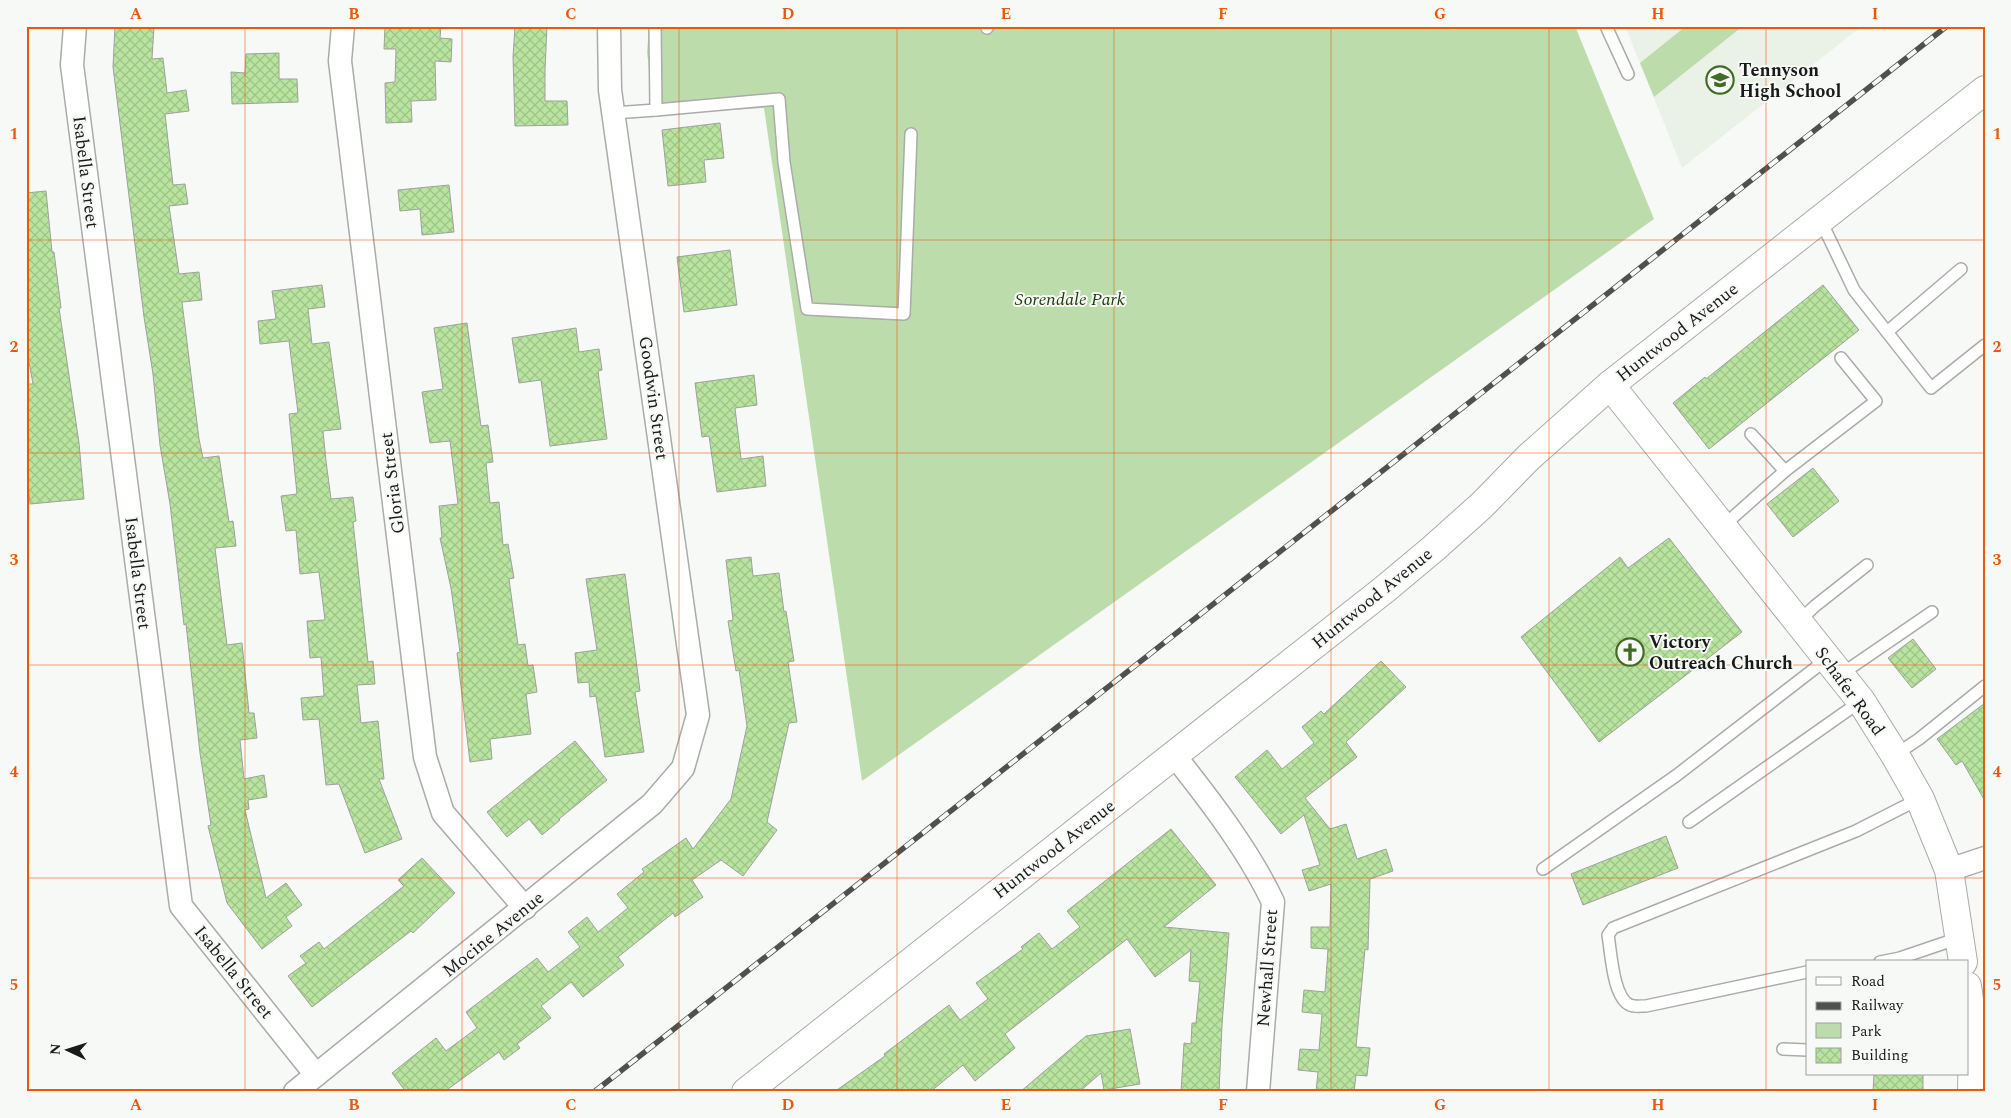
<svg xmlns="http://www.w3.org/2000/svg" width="2011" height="1118" font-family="Spectral,serif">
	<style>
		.built { fill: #eaf1e6 }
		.green { fill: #bddcab }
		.building { fill: url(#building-cross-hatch); stroke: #9ea19c }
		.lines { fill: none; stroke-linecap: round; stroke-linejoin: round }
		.service-casing { stroke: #a9aca8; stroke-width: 14 }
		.minor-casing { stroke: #a9aca8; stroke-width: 25 }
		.tertiary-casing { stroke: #a9aca8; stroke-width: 30 }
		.service { stroke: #fff; stroke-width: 11 }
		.minor { stroke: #fff; stroke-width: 22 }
		.tertiary { stroke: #fff; stroke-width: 28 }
		.rail-casing { stroke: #50514f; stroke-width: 5.5 }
		.rail { stroke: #f6f9f5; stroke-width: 4; stroke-dasharray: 11; stroke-linecap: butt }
		.grid { fill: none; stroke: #e8590c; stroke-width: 1; stroke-opacity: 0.55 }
		.labels { text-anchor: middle; stroke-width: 4; stroke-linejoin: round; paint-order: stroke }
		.poi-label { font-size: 18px; font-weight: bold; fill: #191a19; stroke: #f6f9f5; text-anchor: start }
		.street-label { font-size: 18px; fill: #191a19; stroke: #f6f9f5 }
		.park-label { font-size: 18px; font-style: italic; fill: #223d0d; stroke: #f6f9f5 }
		.neatline { fill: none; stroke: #e8590c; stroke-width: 2 }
		.grid-label { font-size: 16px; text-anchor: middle; font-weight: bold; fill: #e8590c }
	</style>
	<defs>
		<pattern id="building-cross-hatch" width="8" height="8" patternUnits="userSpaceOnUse" patternTransform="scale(1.25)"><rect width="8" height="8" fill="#b9e49f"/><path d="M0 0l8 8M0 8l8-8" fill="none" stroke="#9ec388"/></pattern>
	</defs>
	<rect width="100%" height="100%" fill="#f6f9f5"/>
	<path class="built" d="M 1625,26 L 1862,26 L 1682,168 Z"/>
	<g class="green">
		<path d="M 649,26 L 1575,26 L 1654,219 L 862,781 L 764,108 L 656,115 L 647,53 Z"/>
		<path d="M 1686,26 L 1743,26 L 1654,97 L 1640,63 Z"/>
	</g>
	<g class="building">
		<path d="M 115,26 L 154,26 L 152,59 L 163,58 L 167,93 L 186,90 L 189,111 L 165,114 L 173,185 L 185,184 L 188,204 L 169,206 L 179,274 L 199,272 L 202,300 L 182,302 L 199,439 L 203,458 L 219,456 L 229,522 L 233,521 L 236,546 L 215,548 L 227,645 L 242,643 L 249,713 L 254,713 L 257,738 L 240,740 L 244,779 L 264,775 L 267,797 L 248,800 L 249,809 L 245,810 L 266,898 L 286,883 L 302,905 L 286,917 L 292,926 L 262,949 L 227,903 L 208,826 L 211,825 L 200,753 L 186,624 L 184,625 L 170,504 L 160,445 L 153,374 L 144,317 L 113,67 Z"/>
		<path d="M 385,26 L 441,26 L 440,38 L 452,39 L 451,62 L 435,61 L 436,100 L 411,101 L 412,122 L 386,123 L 385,83 L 395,82 L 396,49 L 384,49 Z"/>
		<path d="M 515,26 L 547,26 L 545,70 L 545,101 L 567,101 L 568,125 L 515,126 L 513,57 Z"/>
		<path d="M 279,53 L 279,79 L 297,79 L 298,102 L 232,104 L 231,72 L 245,73 L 246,54 Z"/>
		<path d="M 720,123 L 724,158 L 704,160 L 706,182 L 668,186 L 662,130 Z"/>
		<path d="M 449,185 L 454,232 L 422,235 L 420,209 L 400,211 L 398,190 Z"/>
		<path d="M 46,191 L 52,252 L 54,252 L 61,308 L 59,308 L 79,443 L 84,499 L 30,504 L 26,461 L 26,384 L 33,384 L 26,345 L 26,193 Z"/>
		<path d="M 730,250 L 737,305 L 684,312 L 677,257 Z"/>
		<path d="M 322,285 L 325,307 L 308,309 L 312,344 L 329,342 L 341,429 L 323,431 L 326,461 L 331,499 L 353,497 L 356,521 L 353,522 L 368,662 L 373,661 L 375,684 L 357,685 L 361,723 L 378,721 L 384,779 L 379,779 L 402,839 L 365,853 L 339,784 L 326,785 L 319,719 L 303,720 L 301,698 L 324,696 L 321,657 L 310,658 L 307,621 L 325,620 L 319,572 L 300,574 L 296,530 L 286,531 L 281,496 L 297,494 L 289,414 L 298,413 L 289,341 L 260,344 L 258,321 L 276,319 L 272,291 Z"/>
		<path d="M 1823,285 L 1859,330 L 1709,449 L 1673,403 L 1705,377 L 1706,379 Z"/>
		<path d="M 467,323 L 481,426 L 488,425 L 493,462 L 486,463 L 490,503 L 499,502 L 503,545 L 508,544 L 514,578 L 509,579 L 518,645 L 525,644 L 528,666 L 533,665 L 537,692 L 526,694 L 531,734 L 490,739 L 492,759 L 470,762 L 457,653 L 460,652 L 451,588 L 440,538 L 442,538 L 439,506 L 458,504 L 450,441 L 430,443 L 422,392 L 443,389 L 434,328 Z"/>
		<path d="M 576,328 L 579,352 L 599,349 L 602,370 L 598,371 L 607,439 L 550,446 L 541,380 L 519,383 L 512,338 Z"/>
		<path d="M 754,375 L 757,405 L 735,408 L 741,459 L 763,456 L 766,486 L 717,492 L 709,436 L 702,437 L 695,383 Z"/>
		<path d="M 1813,468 L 1839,501 L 1793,537 L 1767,504 Z"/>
		<path d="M 1669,538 L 1742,632 L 1599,742 L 1521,637 L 1620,557 L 1628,568 Z"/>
		<path d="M 751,557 L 753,576 L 779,573 L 784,612 L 786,611 L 794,661 L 788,662 L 797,722 L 789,723 L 767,822 L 777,830 L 743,876 L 721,860 L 692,880 L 703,897 L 675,917 L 673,913 L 618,957 L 624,965 L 583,997 L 571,982 L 541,1006 L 551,1018 L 517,1044 L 520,1048 L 504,1060 L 499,1052 L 444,1092 L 406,1092 L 392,1073 L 436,1038 L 446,1051 L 477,1028 L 466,1012 L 537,958 L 548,972 L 580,947 L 568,932 L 587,917 L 598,932 L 628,908 L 617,894 L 644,872 L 642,869 L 686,838 L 693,849 L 731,799 L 747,726 L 739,670 L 736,671 L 728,621 L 733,620 L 726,560 Z"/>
		<path d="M 625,574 L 640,691 L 635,692 L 644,752 L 605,757 L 596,696 L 590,697 L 589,682 L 578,683 L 575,653 L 597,650 L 586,579 Z"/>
		<path d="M 1913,639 L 1936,669 L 1912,688 L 1888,658 Z"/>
		<path d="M 1381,661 L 1406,687 L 1346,742 L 1357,757 L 1305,798 L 1330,829 L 1346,824 L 1357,859 L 1386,849 L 1393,871 L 1370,879 L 1368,950 L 1365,949 L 1356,1047 L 1370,1048 L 1367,1076 L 1356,1075 L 1354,1092 L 1316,1092 L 1318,1072 L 1298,1070 L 1300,1049 L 1319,1050 L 1322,1014 L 1302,1012 L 1304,990 L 1325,992 L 1328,949 L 1311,948 L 1311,927 L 1330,927 L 1331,884 L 1309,891 L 1302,870 L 1320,865 L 1304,815 L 1281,834 L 1235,777 L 1267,750 L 1282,769 L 1314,743 L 1302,727 L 1321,711 L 1324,714 Z"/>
		<path d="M 1985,703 L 1985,801 L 1962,761 L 1956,765 L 1937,739 Z"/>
		<path d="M 575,741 L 607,780 L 559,819 L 560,820 L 542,835 L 529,819 L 507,837 L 487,812 Z"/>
		<path d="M 1171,829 L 1216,885 L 1164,927 L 1229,933 L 1222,1025 L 1219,1092 L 1181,1092 L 1184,1043 L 1191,1044 L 1192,1023 L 1196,1023 L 1200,982 L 1189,981 L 1191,950 L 1155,977 L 1127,939 L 1005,1034 L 1015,1048 L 975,1081 L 963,1065 L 930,1092 L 834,1092 L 885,1056 L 884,1054 L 949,1005 L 960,1020 L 988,999 L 976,983 L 1023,949 L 1021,947 L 1039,933 L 1052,949 L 1080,927 L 1067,911 Z"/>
		<path d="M 1666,836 L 1678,868 L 1583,905 L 1571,874 Z"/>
		<path d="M 422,858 L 455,893 L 413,933 L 411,931 L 312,1007 L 288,976 L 306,963 L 300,956 L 319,942 L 324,949 L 404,886 L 398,880 Z"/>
		<path d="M 1130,1029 L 1140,1084 L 1104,1090 L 1101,1073 L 1079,1092 L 1020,1092 L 1086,1036 Z"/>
		<path d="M 1874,1074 L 1923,1074 L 1923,1092 L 1873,1092 Z"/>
	</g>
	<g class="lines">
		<g class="service-casing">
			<g id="service">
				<path d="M 1606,26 L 1628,74"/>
				<path d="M 987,28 L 988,26"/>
				<path d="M 656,110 L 779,99 L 784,162 L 807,309 L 904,314 L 911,134"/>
				<path d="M 613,113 L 656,110 L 655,26"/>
				<path d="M 1820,219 L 1854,290 L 1931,388 L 1985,345"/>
				<path d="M 1887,332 L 1961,269"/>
				<path d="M 1785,471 L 1876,401 L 1841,358"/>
				<path d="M 1722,527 L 1785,471 L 1751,434"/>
				<path d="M 1798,622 L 1815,606 L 1867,565"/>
				<path d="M 1840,675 L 1932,612"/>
				<path d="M 1895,755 L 1919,739 L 1985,686"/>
				<path d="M 1689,822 L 1861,701"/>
				<path d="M 1543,869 L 1677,775 L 1827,659"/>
				<path d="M 1880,962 L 1900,958 L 1959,938"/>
				<path d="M 1807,972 L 1646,1006 C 1641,1006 1634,1007 1630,1005 C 1613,998 1611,952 1608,935 L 1613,928 L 1856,831 L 1919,799"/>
				<path d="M 1783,1049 L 1807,1050"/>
			</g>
		</g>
		<g class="minor-casing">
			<g id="minor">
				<path d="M 75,26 L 72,65 L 181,906 L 316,1075"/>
				<path d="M 343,26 L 340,61 L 425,757 L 443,813 L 525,908"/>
				<path d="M 1174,755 C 1209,799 1249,851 1273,902 L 1258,1092"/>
				<path d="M 1949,870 L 1985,858"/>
				<path d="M 295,1092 L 652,804 L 683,768 L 698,715 L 610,90 L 609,26"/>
			</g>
		</g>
		<g class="tertiary-casing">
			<g id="tertiary">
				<path d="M 1610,385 L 1861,701 L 1895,755 L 1920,799 L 1949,870 L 1963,962"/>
				<path d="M 1967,986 C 1973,1021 1973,1056 1972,1092"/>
				<path d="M 746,1092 L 1385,589 L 1434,548 L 1482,505 L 1529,457 L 1610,385 L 1985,90"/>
			</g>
		</g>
		<use href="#service" class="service"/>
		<use href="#minor" class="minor"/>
		<use href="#tertiary" class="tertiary"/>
		<g class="rail-casing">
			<path id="rail" d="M 594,1092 L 1947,26"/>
		</g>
		<use href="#rail" class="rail"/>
	</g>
	<path class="grid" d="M 245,26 L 245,1092M 462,26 L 462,1092M 679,26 L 679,1092M 897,26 L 897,1092M 1114,26 L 1114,1092M 1331,26 L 1331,1092M 1549,26 L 1549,1092M 1766,26 L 1766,1092M 26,240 L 1985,240M 26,453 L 1985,453M 26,665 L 1985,665M 26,878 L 1985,878"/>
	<defs>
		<g id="school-ring" transform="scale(1.4375)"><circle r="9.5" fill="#f6f9f5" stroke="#426a25" stroke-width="1.5"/><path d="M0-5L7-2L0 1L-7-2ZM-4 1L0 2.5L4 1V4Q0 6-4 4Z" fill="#426a25"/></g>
		<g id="church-ring" transform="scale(1.4375)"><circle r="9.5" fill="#f6f9f5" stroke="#426a25" stroke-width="1.5"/><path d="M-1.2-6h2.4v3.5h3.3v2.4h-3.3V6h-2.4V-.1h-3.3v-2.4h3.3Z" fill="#426a25"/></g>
	</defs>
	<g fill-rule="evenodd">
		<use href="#school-ring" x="1720" y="80"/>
		<use href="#church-ring" x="1630" y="652"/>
	</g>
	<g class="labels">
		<g class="poi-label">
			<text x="1739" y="76">Tennyson<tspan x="1739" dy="21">High School</tspan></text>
			<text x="1649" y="648">Victory<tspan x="1649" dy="21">Outreach Church</tspan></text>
		</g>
		<g class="street-label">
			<text transform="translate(86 172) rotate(83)" y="6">Isabella Street</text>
			<text transform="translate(1677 332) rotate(-38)" y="6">Huntwood Avenue</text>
			<text transform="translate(654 398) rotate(82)" y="6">Goodwin Street</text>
			<text transform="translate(392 483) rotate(-97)" y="6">Gloria Street</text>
			<text transform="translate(138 573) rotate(83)" y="6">Isabella Street</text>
			<text transform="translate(1372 598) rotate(-39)" y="6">Huntwood Avenue</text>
			<text transform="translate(1850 691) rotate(54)" y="6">Schafer Road</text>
			<text transform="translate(1054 849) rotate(-38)" y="6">Huntwood Avenue</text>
			<text transform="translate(493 934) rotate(-39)" y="6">Mocine Avenue</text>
			<text transform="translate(1267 968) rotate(-86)" y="6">Newhall Street</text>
			<text transform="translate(234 972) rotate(51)" y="6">Isabella Street</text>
		</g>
		<g class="park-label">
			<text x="1070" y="305">Sorendale Park</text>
		</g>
	</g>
	<rect width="2011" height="1118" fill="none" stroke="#f6f9f5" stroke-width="55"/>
	<rect x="1806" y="960" width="162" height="115" fill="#f6f9f5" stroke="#9ea09d"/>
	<rect x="1816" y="977" width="25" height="8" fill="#ffffff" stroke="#9ea09d"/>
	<text x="1851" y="986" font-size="15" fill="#191a19">Road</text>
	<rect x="1816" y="1002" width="25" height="8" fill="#50514f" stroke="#9ea09d"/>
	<text x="1851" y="1010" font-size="15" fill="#191a19">Railway</text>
	<rect x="1816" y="1023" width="25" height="15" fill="#bddcab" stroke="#9ea09d"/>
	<text x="1851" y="1036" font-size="15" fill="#191a19">Park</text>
	<rect x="1816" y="1048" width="25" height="15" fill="url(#building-cross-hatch)" stroke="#9ea09d"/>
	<text x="1851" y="1060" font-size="15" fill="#191a19">Building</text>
	<g transform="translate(68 1050) rotate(274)" stroke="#f6f9f5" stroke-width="4" paint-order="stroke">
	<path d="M0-4L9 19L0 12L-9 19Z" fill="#191a19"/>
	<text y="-8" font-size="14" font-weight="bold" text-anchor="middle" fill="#191a19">N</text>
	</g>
	<rect x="28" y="28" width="1956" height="1062" class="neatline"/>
	<g class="grid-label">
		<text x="136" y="19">A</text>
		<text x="354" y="19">B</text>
		<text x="571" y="19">C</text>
		<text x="788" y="19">D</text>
		<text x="1006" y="19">E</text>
		<text x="1223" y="19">F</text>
		<text x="1440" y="19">G</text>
		<text x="1658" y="19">H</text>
		<text x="1875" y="19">I</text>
		<text x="14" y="139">1</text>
		<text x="1997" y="139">1</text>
		<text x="14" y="352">2</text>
		<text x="1997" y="352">2</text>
		<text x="14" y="565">3</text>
		<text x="1997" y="565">3</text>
		<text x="14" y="777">4</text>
		<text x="1997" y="777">4</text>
		<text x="14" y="990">5</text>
		<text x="1997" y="990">5</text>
		<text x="136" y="1110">A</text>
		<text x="354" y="1110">B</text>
		<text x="571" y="1110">C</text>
		<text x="788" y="1110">D</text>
		<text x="1006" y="1110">E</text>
		<text x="1223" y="1110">F</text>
		<text x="1440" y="1110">G</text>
		<text x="1658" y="1110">H</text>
		<text x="1875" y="1110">I</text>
	</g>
</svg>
